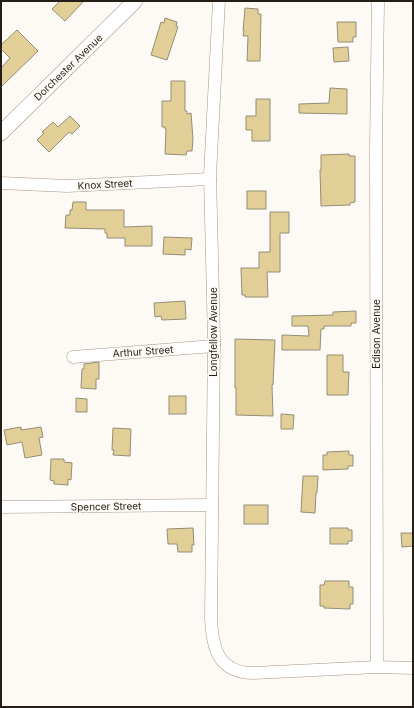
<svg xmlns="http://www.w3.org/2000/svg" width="414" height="708" font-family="Inter,sans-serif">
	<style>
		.building { fill: #e2cf97; stroke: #958e77 }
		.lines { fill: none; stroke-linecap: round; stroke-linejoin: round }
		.minor-casing { stroke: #a89684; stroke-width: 13 }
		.tertiary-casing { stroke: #a89684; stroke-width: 16 }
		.minor { stroke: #fff; stroke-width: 12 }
		.tertiary { stroke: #fff; stroke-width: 15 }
		.labels { text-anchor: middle; stroke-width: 3.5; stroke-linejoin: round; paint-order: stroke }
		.street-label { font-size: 10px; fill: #251e17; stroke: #fdf9f5 }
	</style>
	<rect width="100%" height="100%" fill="#fdf9f5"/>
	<g class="building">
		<path d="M 60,1 L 84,1 L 65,21 L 52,9 Z"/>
		<path d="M 245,8 L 258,9 L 258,14 L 261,14 L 260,61 L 247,61 L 248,36 L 243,36 L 244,31 L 243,31 Z"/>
		<path d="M 165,18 L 177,22 L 176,26 L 178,27 L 167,60 L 151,55 L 161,22 L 164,23 Z"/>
		<path d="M 337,22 L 356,22 L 356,37 L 353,37 L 353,42 L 338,42 Z"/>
		<path d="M 17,30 L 38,51 L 1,87 L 1,68 L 10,58 L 1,49 L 1,45 Z"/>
		<path d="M 348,47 L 349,61 L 334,62 L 333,48 Z"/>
		<path d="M 171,81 L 185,81 L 185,111 L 187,111 L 187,114 L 191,113 L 193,139 L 192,151 L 187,151 L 186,155 L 165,154 L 166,129 L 165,129 L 165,127 L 162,127 L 162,101 L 171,101 Z"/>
		<path d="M 330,88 L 347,89 L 347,114 L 299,113 L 299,104 L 329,103 Z"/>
		<path d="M 256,99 L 270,99 L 270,141 L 252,141 L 252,130 L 246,130 L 246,116 L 256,116 Z"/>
		<path d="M 70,116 L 80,126 L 72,134 L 69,132 L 49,152 L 37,140 L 44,133 L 42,132 L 53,122 L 58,127 Z"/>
		<path d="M 349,154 L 349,156 L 355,156 L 355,202 L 350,203 L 350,205 L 321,206 L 320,170 L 321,170 L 321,155 Z"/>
		<rect x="247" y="191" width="19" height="18"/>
		<path d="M 73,202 L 86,202 L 86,210 L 124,210 L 124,227 L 152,226 L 152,246 L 125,246 L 125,238 L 107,238 L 107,233 L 105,233 L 105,229 L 65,228 L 66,215 L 70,215 L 70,210 L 72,210 Z"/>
		<path d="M 270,212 L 289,212 L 289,233 L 280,233 L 280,272 L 267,272 L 268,297 L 245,297 L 245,295 L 242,295 L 241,268 L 259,268 L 259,252 L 270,252 Z"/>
		<path d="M 164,237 L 192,238 L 191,250 L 185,249 L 185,255 L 163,254 Z"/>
		<path d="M 185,301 L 186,319 L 162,320 L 161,316 L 155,317 L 154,303 Z"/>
		<path d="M 356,311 L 356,323 L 351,323 L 351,326 L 324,326 L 324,329 L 321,329 L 320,350 L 282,350 L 282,335 L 309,336 L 308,326 L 292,326 L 292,316 L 333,315 L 333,312 Z"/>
		<path d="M 235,339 L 275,340 L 273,385 L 272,385 L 273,416 L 236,415 L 236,388 L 235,388 Z"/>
		<path d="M 327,355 L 343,355 L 343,372 L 349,372 L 348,395 L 327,395 Z"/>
		<path d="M 99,362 L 99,379 L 96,379 L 96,389 L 81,388 L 82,369 L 84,369 L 84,364 Z"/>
		<rect x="169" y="396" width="17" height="18"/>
		<path d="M 76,398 L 87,399 L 87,412 L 76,412 Z"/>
		<path d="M 281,414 L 294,415 L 293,429 L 281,429 Z"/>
		<path d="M 21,427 L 21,430 L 41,427 L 43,437 L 39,438 L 42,455 L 25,458 L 22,442 L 7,445 L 4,430 Z"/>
		<path d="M 113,428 L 131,429 L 130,456 L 113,455 L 114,450 L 112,450 Z"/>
		<path d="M 349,451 L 349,455 L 353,455 L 353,466 L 348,466 L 348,469 L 323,470 L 323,455 L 327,455 L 327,452 Z"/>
		<path d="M 51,459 L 64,459 L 64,462 L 72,463 L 71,480 L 68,479 L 68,485 L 54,484 L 54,481 L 50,480 Z"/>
		<path d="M 303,476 L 318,476 L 317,493 L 316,493 L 315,513 L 301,512 Z"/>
		<rect x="244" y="505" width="24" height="19"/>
		<path d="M 193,528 L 194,545 L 192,545 L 192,552 L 178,552 L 177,544 L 168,544 L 167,529 Z"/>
		<path d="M 330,528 L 348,528 L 348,530 L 352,530 L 352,541 L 348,541 L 348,544 L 330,544 Z"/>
		<path d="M 401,533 L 413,533 L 413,546 L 402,547 Z"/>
		<path d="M 325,581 L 349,581 L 349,587 L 353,587 L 353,604 L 350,604 L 350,609 L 324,608 L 324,606 L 320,606 L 320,585 L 324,585 Z"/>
	</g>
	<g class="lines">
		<g class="minor-casing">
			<g id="minor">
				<path d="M 219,1 L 210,175 L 214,341 L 211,617 C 212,648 218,673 254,673 L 377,667 L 413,668"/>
				<path d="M 1,183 L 67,186 L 210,179"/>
				<path d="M 73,357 L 214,346"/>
				<path d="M 1,507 L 211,505"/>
				<path d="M 377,667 L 376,148 L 378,1"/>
			</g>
		</g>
		<g class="tertiary-casing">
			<path id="tertiary" d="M 1,133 L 135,1"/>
		</g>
		<use href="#minor" class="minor"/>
		<use href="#tertiary" class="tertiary"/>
	</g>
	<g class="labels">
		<g class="street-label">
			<text transform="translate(68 67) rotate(-44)" y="4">Dorchester Avenue</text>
			<text transform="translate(105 184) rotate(-3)" y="4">Knox Street</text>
			<text transform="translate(213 332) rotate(-90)" y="4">Longfellow Avenue</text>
			<text transform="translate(376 334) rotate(-90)" y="4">Edison Avenue</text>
			<text transform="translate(143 351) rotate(-4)" y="4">Arthur Street</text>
			<text transform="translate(106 506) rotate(-1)" y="4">Spencer Street</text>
		</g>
	</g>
	<rect width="414" height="708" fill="none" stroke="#251e17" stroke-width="4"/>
</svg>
